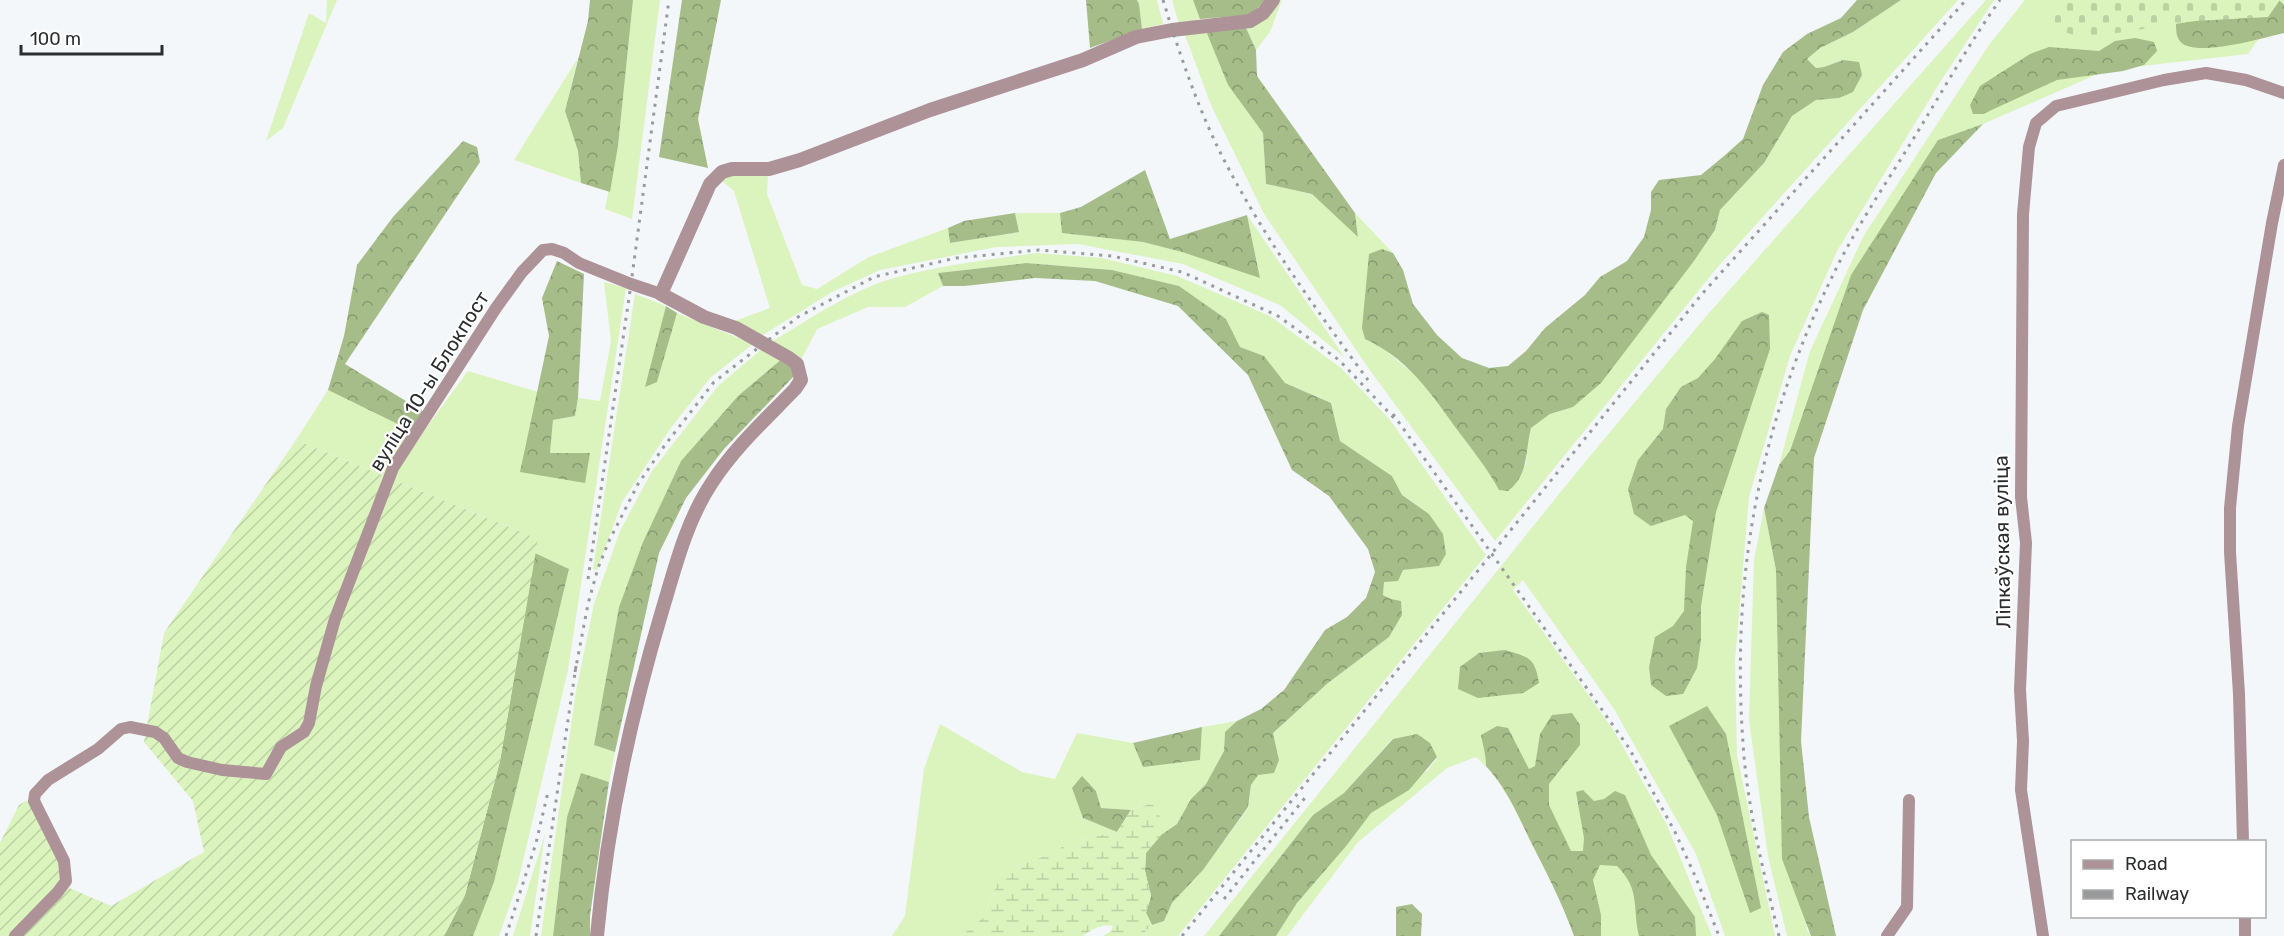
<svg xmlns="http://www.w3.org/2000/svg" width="2284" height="936" font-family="Rubik,sans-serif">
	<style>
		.grass { fill: #dbf3bd }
		.forest { fill: url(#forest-crowns) }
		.wetland { fill: url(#wetland-marsh) }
		.cemetery { fill: url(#cemetery-stones) }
		.garden { fill: url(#garden-furrows) }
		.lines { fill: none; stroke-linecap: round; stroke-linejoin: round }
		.minor { stroke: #ad9298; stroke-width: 12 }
		.tertiary { stroke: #ad9298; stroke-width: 14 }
		.rail { stroke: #989a9c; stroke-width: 3; stroke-dasharray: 3 6; stroke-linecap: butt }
		.labels { text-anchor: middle; stroke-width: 4.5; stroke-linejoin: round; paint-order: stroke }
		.street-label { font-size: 20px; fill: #2c2d2e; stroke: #fff }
	</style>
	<defs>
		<pattern id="forest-crowns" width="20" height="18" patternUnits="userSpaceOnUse" patternTransform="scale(1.5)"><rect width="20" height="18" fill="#a6bd89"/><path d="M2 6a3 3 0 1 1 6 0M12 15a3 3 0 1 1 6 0" fill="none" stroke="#879a70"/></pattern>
		<pattern id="wetland-marsh" width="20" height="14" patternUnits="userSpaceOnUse" patternTransform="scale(1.5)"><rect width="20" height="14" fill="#dbf3bd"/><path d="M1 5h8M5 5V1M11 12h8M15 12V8" fill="none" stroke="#bcd1a3"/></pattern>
		<pattern id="cemetery-stones" width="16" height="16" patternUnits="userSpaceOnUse" patternTransform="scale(1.5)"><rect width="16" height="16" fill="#dbf3bd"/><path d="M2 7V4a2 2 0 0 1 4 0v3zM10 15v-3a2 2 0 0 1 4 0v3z" fill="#bcd1a3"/></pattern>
		<pattern id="garden-furrows" width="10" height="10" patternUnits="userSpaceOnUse" patternTransform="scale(1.5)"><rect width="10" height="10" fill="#dbf3bd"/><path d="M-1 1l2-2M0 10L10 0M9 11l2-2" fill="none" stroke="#bcd1a3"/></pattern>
	</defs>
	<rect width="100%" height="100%" fill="#f3f7fa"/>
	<g class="grass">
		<path d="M 327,0 L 337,0 L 283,128 L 266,141 L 309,13 L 326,23 Z"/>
		<path d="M 633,0 L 660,0 L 632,219 L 605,209 L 618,146 Z"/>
		<path d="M 1137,0 L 1157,0 L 1163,24 L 1142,29 L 1139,4 Z"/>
		<path d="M 1172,0 L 1193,0 L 1200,19 L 1179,24 Z"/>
		<path d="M 1280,0 L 1282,0 L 1270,32 L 1256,50 L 1246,28 L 1258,23 Z"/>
		<path d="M 1901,0 L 1958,0 L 1716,269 L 1495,541 L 1369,369 L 1264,214 L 1211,105 L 1185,35 L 1206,31 L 1228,85 L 1263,133 L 1266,184 L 1312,194 L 1358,236 L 1355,213 L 1393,253 L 1382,249 L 1365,339 L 1381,347 L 1420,379 L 1490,474 L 1526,465 L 1527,445 L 1531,428 L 1550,414 L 1573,407 L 1694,261 L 1715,230 L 1720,210 L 1764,163 L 1792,116 L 1816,100 L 1839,98 L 1843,60 L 1824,67 L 1816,68 L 1807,59 L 1820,48 L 1853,32 Z"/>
		<path d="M 1986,0 L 1994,0 L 1939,84 L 1837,251 L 1790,356 L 1749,497 L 1735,661 L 1737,755 L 1775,936 L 1725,936 L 1696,854 L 1614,709 L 1523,580 L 1513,590 L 1614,731 L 1667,825 L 1712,936 L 1574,936 C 1563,903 1547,873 1531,843 C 1516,811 1503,780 1476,757 L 1447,768 L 1358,842 L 1287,936 L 1276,936 L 1297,903 L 1347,845 L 1371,813 L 1428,770 L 1437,758 L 1430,743 L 1392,739 L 1344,793 L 1313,815 L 1219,936 L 1204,936 L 1567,484 L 1702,321 Z"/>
		<path d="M 2025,0 L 2284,0 L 2284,3 L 2248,54 L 2107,70 L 1983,124 L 1938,140 L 1790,451 L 1779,465 L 1810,351 L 1864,235 L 1989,45 Z"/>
		<path d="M 578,58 L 565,111 L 578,151 L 581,183 L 514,160 Z"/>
		<path d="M 740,171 L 768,173 L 767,194 L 802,285 L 817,289 L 869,257 L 948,228 L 950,243 L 1019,232 L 1015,213 L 1060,213 L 1063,233 L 1143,242 L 1182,252 L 1260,277 L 1247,215 L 1345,358 L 1280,305 L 1183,264 L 1078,244 L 996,247 L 880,270 L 832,292 L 763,335 L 735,321 L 770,308 L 734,191 L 721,180 Z"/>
		<path d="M 1036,253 L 1102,258 L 1177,276 L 1270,316 L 1341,368 L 1390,420 L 1486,555 L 1178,936 L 1141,936 L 1152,925 L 1164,921 L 1172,903 L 1203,870 L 1248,808 L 1251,785 L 1258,775 L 1279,760 L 1273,733 L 1328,683 L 1389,637 L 1402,615 L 1401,601 L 1391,599 L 1383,595 L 1384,581 L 1402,570 L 1439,566 L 1429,514 L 1402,495 L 1392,476 L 1340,441 L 1331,403 L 1285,383 L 1264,356 L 1240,347 L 1226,319 L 1179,286 L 1112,270 L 1026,263 L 938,273 L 943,286 L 905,307 L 868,307 L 817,329 L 801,360 L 771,342 C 810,319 850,291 894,278 C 941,265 988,260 1036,253 Z"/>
		<path d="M 604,282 L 626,288 L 568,670 L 518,882 L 499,936 L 473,936 L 494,882 L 569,569 L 535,553 L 538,539 L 296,440 L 328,390 L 421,435 L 468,371 L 538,392 L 521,472 L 550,454 L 553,420 L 575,416 L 578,398 L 600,401 L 611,341 Z"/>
		<path d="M 635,294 L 666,306 L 646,386 L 657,381 L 677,313 L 753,344 L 710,378 L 670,429 L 622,502 L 597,570 L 593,569 Z"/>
		<path d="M 762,349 L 783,358 L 738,396 L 681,461 L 643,542 L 619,607 L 594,745 L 615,752 L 609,782 L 581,774 L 567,817 L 553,936 L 541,936 L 576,691 L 594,604 L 620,531 L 652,471 L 718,386 Z"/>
		<path d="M 1764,508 L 1776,570 L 1807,930 L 1811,936 L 1787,936 L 1768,856 L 1749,720 L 1754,560 Z"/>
		<path d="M 1237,721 L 1225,732 L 1224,751 L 1206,784 L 1191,799 L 1177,824 L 1161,835 L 1161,819 L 1153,803 L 1131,810 L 1101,808 L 1096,791 L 1083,818 L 1117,832 L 1078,839 L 1038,859 L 1003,870 L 983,918 L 961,936 L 892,936 L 905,916 L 924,769 L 940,724 L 1022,772 L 1055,779 L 1077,733 L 1133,743 L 1143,766 L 1200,760 L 1202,727 Z"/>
		<path d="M 545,834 L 530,936 L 513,936 Z"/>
	</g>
	<g class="forest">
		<path d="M 590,0 L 633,0 L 618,146 L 610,192 L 581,183 L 578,151 L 565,111 L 588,21 Z"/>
		<path d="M 682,0 L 721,0 L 698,119 L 708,168 L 659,157 Z"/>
		<path d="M 1086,0 L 1137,0 L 1139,4 L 1142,29 L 1090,48 Z"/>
		<path d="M 1193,0 L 1265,0 L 1251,15 L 1200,19 Z"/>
		<path d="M 1857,0 L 1901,0 L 1853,32 L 1820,48 L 1807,59 L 1816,68 L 1824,67 L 1843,60 L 1859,62 L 1862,75 L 1853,92 L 1839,98 L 1816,100 L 1792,116 L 1764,163 L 1720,210 L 1715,230 L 1694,261 L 1601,383 L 1573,407 L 1550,414 L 1531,428 C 1525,451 1529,475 1508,491 L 1499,490 C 1490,473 1479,459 1468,444 C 1436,403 1415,362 1365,339 L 1362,328 L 1369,254 L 1382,249 L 1393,253 L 1403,270 L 1413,304 L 1437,335 L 1462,358 L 1489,368 L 1508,366 L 1526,351 L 1545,328 L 1585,295 L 1600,277 L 1627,261 L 1644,237 L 1651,210 L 1651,192 L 1659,180 L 1701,175 L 1724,156 L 1743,139 L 1763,85 L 1783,52 L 1807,34 L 1841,18 Z"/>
		<path d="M 2177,0 L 2279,0 L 2284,5 L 2284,33 C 2262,38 2202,56 2183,44 C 2176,39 2176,31 2176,23 C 2175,15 2174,7 2177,0 Z"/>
		<path d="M 1246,28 L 1256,50 L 1257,76 L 1355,213 L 1358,237 L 1312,194 L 1266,184 L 1263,133 L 1228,85 L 1206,31 Z"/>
		<path d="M 2135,38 L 2154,42 L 2157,51 L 2144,65 L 2123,71 L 2057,80 L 1983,114 L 1973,114 L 1970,105 L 1980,86 L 2030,54 L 2049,47 L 2099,51 L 2115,41 Z"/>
		<path d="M 1983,124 L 1936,173 L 1863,310 L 1814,458 L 1801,741 L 1809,817 L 1836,936 L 1811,936 L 1782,859 L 1776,570 L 1764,508 L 1779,465 L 1790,451 L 1851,275 L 1938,140 Z"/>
		<path d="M 463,141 L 477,147 L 480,162 L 345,364 L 424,412 L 412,431 L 328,390 L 344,336 L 357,265 L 393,217 Z"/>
		<path d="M 1145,170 L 1170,239 L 1247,215 L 1260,278 L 1182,252 L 1143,242 L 1062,233 L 1060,213 L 1081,207 Z"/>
		<path d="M 1015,213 L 1019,232 L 950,243 L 948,228 L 964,221 Z"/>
		<path d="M 557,261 L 584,274 L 578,398 L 575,416 L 553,420 L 550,453 L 590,453 L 585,483 L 520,472 L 549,336 L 542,298 Z"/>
		<path d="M 1026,263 L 1112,270 L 1179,286 L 1226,319 L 1240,347 L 1264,356 L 1285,383 L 1331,403 L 1340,441 L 1392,476 L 1402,495 L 1429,514 L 1443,534 L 1446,554 L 1439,566 L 1403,570 L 1398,581 L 1384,582 L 1383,595 L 1391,599 L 1401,601 L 1402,615 L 1389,637 L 1328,683 L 1273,733 L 1279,760 L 1274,773 L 1258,775 L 1251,785 L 1248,807 L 1203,870 L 1172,903 L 1164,921 L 1152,925 L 1146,913 L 1151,896 L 1145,871 L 1146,853 L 1161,835 L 1177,824 L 1191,799 L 1206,784 L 1224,751 L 1225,732 L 1237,721 L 1261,709 L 1284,690 L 1325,630 L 1347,617 L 1366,598 L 1375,572 L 1368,549 L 1329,496 L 1292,470 L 1248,375 L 1178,306 L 1095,281 L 1035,278 L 965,286 L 943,286 L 938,273 Z"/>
		<path d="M 666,306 L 677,313 L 657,382 L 645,387 Z"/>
		<path d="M 1762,312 L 1769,315 L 1770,349 L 1716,512 L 1701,606 L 1701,640 L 1697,668 L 1683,694 L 1666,696 L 1651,685 L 1649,667 L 1655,637 L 1673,626 L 1684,611 L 1686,567 L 1693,521 L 1685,515 L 1651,526 L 1634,514 L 1628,489 L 1638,460 L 1663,429 L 1666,409 L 1681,387 L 1698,378 L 1715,359 L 1742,321 Z"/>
		<path d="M 783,358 L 791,363 L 796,374 L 724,449 L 686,498 L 659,553 L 615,752 L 594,745 L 619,607 L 643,542 L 681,461 L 738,396 Z"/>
		<path d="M 535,553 L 569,569 L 494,882 L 473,936 L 444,936 L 465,895 L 500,761 Z"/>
		<path d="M 1505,650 C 1528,657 1535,657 1539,683 L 1523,693 L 1478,698 L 1458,689 L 1460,667 L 1479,653 Z"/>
		<path d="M 1707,706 L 1726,734 L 1761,908 L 1750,913 L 1717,815 L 1669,726 Z"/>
		<path d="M 1572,713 L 1580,725 L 1580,745 L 1549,784 L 1549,805 L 1571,851 L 1583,851 L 1584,838 L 1576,792 L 1583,790 L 1594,801 L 1604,799 L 1615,791 L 1625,795 L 1651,855 L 1695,917 L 1696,936 L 1639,936 C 1632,907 1641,890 1617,866 L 1600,865 L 1593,880 L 1601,915 L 1601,936 L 1574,936 C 1562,902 1545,870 1529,838 C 1517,813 1505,786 1486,766 C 1486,754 1483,746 1481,735 L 1497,726 L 1508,728 L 1529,769 L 1535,766 L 1540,734 L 1552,715 Z"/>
		<path d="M 1202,727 L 1200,760 L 1143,767 L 1133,743 Z"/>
		<path d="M 1417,734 L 1430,743 L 1437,757 L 1409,790 L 1371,813 L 1347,845 L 1297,903 L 1276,936 L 1219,936 L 1313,815 L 1344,793 L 1393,739 Z"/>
		<path d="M 581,773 L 609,782 L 590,916 L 590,936 L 553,936 L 567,817 Z"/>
		<path d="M 1082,776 L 1096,791 L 1101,808 L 1131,810 L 1117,832 L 1083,818 L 1072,788 Z"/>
		<path d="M 1412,904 L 1422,914 L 1421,936 L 1396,936 L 1396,907 Z"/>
	</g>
	<path class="wetland" d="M 1153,803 L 1161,819 L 1161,835 L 1146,853 L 1145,871 L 1151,896 L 1146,913 L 1152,925 L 1141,936 L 1103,936 L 1111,931 L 1113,926 C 1104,923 1090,930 1083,936 L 961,936 L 983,918 L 1003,870 L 1038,859 L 1078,839 L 1117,832 L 1131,810 Z"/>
	<path class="cemetery" d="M 2066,0 L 2280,0 L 2268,17 L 2195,21 L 2084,38 L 2045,26 Z"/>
	<path class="garden" d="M 296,440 L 538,539 L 500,761 L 465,895 L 444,936 L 0,936 L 0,843 L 19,805 L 28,800 L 54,843 L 67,887 L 111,906 L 204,852 L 193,801 L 144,742 L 164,633 Z"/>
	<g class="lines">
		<g class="minor">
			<path d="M 2243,842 L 2239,694 L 2230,552 L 2230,508 L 2238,426 L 2272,223 L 2284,165"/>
			<path d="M 2245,916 L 2245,936"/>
			<path d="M 15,936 L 57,893 L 66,881 L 64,861 L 34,801 L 35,794 L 48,780 L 98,749 L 121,729 L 130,727 L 155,732 L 164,738 L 178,758 L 187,762 L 222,770 L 266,774 L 281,747 L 304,732 L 309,723 L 316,686 L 335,619 L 393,468 L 496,308 L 522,272 L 543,250 L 552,249 L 564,253 L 579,263 L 631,284 L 661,294"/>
			<path d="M 1887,936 L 1907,907 L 1909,800"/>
			<path d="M 2043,936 L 2021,790 L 2023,741 L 2020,690 L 2026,543 L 2021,497 L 2023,214 L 2029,147 L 2036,123 L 2056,106 L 2164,80 L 2206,73 L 2246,80 L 2284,93"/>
		</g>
		<path class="tertiary" d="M 597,936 C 607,825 630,718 662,611 C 675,568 686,522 711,484 C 734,448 766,419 795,389 L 801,380 L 797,364 L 789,358 L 736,328 L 704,317 L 661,294 L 710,184 L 722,172 L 732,169 L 769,169 L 800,160 L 930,110 L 1083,60 L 1136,37 L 1172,30 L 1250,21 L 1263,13 L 1273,0"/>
		<g class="rail">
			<path d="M 1163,0 C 1179,52 1197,106 1221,154 C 1262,235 1315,308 1368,380"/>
			<path d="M 1393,414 L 1629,748 L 1675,832 L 1696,878 L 1719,936"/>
			<path d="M 588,579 L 631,284 L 669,0"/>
			<path d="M 575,672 L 588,604 L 598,568 L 609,541 L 638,484 L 665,445 L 714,382 L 798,317 L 874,277 L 956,258 L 1039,250 L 1112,256 L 1182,272 L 1278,316 L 1339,360 L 1396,420"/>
			<path d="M 1224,899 L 1308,794"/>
			<path d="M 506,936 L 536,843 L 548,792"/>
			<path d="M 536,936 L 576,666"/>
			<path d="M 1182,936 L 1702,294 L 1966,0"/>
			<path d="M 1779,936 C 1764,873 1747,808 1743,743 C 1731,577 1759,425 1833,275 C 1855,229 1885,185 1912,141 C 1941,94 1968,45 2000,0"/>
		</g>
	</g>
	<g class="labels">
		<g class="street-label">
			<text transform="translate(429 381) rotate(-58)" y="7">вуліца 10-ы Блокпост</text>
			<text transform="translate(2002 542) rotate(-91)" y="7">Ліпкаўская вуліца</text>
		</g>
	</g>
	<rect x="2071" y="840" width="195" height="78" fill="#ffffff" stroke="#ababab" stroke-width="1.5"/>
	<rect x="2083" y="860" width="30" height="9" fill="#ad9298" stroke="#ababab" stroke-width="1.5"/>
	<text x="2125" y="870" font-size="18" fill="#2c2d2e">Road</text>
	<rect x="2083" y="890" width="30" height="9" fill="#989a9c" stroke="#ababab" stroke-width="1.5"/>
	<text x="2125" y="900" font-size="18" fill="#2c2d2e">Railway</text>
	<path d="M21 45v9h141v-9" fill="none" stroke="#2c2d2e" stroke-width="3"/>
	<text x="30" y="45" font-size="18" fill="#2c2d2e" stroke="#ffffff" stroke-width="4.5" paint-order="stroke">100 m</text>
</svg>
